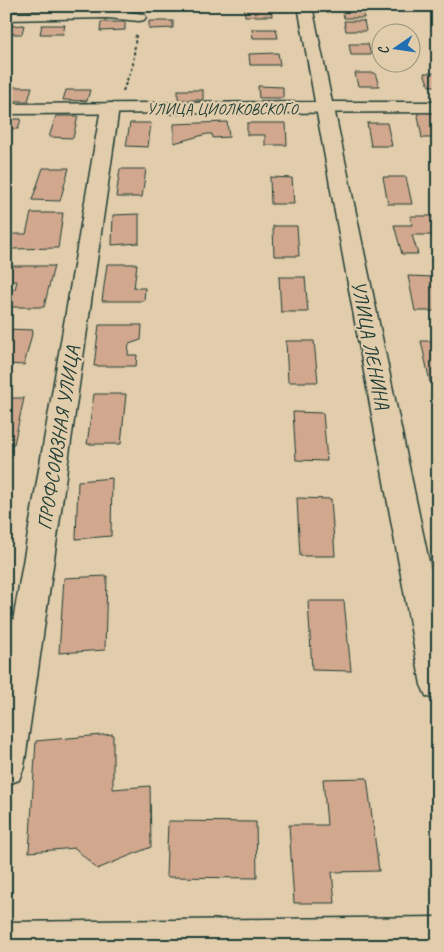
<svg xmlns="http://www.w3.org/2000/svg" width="444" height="952" font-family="Caveat,sans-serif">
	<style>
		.building { fill: #d1a88e; stroke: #1f3d34 }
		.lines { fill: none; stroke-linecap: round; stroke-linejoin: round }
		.minor-casing { stroke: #1f3d34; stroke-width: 3 }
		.major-casing { stroke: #1f3d34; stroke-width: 3 }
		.path { stroke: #1f3d34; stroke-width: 2; stroke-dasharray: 3 2.5; stroke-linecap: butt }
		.minor { fill: #e1ccab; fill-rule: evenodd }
		.major { fill: #e1ccab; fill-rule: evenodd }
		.labels { text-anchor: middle; stroke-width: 4.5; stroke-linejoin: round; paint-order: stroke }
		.far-street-label { font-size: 16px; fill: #1f3d34; stroke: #e1ccab }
		.street-label { font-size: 20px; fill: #1f3d34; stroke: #e1ccab }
	</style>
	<rect width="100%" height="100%" fill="#e1ccab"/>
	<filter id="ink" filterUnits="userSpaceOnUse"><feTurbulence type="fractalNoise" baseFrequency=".02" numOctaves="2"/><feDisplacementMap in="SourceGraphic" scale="10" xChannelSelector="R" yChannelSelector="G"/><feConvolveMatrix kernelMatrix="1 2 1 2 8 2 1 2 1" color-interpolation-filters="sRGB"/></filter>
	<g filter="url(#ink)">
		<g class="building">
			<path d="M 244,6 L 271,6 L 272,16 L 245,16 Z"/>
			<path d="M 341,6 L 361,6 L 364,18 L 344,18 Z"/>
			<path d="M 149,21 L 173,21 L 173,28 L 149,29 Z"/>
			<path d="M 344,21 L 364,21 L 366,31 L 346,31 Z"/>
			<path d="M 101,22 L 125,22 L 125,30 L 100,31 Z"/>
			<path d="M 24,25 L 22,34 L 6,34 L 6,26 Z"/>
			<path d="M 42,25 L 65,25 L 63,34 L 40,34 Z"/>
			<path d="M 252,29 L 276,29 L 278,38 L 253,38 Z"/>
			<path d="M 349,44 L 368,44 L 371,55 L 351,55 Z"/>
			<path d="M 278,53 L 280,65 L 250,65 L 249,54 Z"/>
			<path d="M 355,73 L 375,73 L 379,86 L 358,86 Z"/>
			<path d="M 424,73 L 438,73 L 438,86 L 429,86 Z"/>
			<path d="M 258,86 L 283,87 L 283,98 L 259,98 Z"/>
			<path d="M 10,87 L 32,87 L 28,101 L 6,101 Z"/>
			<path d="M 66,90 L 90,90 L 87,101 L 63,100 Z"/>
			<rect x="178" y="90" width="25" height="10"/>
			<path d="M 417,110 L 438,111 L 438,138 L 422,138 Z"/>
			<path d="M 56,116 L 78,116 L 73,138 L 49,137 Z"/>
			<path d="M 6,119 L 21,119 L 18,129 L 6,129 Z"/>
			<path d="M 227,122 L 229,137 L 213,138 L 212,134 L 207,134 L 174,143 L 174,124 Z"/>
			<path d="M 130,123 L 151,123 L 148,147 L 126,146 Z"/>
			<path d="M 247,123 L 286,123 L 287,145 L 265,145 L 265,135 L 247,135 Z"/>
			<path d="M 367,123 L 387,123 L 392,146 L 371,146 Z"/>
			<path d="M 43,168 L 69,168 L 60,201 L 32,200 Z"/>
			<path d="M 120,169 L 146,169 L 142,197 L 116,197 Z"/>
			<path d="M 270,177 L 292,178 L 294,204 L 271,204 Z"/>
			<path d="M 383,177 L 406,177 L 412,204 L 388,204 Z"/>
			<path d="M 31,213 L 63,213 L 58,248 L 12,249 L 8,248 L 11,234 L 26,234 Z"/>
			<path d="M 139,214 L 139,243 L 112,245 L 113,215 Z"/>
			<path d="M 410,216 L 433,216 L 438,235 L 412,235 L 418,254 L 402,254 L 394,225 L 412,225 Z"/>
			<path d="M 273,226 L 297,226 L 299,256 L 274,256 Z"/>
			<path d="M 107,264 L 137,264 L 134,288 L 145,288 L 144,301 L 102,301 Z"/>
			<path d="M 8,266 L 54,266 L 44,307 L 6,307 L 6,289 L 15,289 L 17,281 L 6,281 Z"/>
			<path d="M 408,276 L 434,277 L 438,292 L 438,311 L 415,311 Z"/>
			<path d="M 279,277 L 305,277 L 308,312 L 281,312 Z"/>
			<path d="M 99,325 L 142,325 L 141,340 L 129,344 L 128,355 L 137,355 L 136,366 L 94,366 Z"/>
			<path d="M 6,329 L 33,330 L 24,365 L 6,364 Z"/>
			<path d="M 286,341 L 314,341 L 318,382 L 288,382 Z"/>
			<path d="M 421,341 L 438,341 L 438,382 L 430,382 Z"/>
			<path d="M 94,394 L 126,394 L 121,444 L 87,444 Z"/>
			<path d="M 6,398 L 24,398 L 14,444 L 6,444 Z"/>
			<path d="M 293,412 L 323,413 L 327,461 L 296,460 Z"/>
			<path d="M 112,478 L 111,536 L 76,539 L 78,481 Z"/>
			<path d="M 297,498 L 331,499 L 335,556 L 300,556 Z"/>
			<path d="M 107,576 L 105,650 L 59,653 L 64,578 Z"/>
			<path d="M 308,601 L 344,601 L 351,671 L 312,670 Z"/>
			<path d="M 113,734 L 113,789 L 150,786 L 151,847 L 97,869 L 75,848 L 29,852 L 36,741 Z"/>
			<path d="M 367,778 L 379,871 L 332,872 L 335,903 L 294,903 L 289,825 L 327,825 L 323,779 Z"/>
			<path d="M 168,821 L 256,822 L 257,878 L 166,877 Z"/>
		</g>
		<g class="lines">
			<g class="minor-casing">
				<g id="minor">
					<path d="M 101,6 L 115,6 L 115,10 L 144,14 L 146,17 L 144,20 L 139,21 L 107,18 L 6,20 L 6,12 L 100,10 Z"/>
					<path d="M 110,103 L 116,104 L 119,108 L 24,767 L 19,780 L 6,785 L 6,662 L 101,108 L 104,104 Z"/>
					<path d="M 325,103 L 331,104 L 334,108 L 438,605 L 438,701 L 426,696 L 421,685 L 316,108 L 319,104 Z"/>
					<path d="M 438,917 L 438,946 L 6,946 L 6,922 Z"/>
				</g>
			</g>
			<g class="major-casing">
				<path id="major" d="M 298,6 L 312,6 L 332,102 L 438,102 L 438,112 L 6,114 L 6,104 L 315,102 Z"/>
			</g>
			<path class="path" d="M 123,91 L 133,64 L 136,34"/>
			<use href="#minor" class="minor"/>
			<use href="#major" class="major"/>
		</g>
	</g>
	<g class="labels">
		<g class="far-street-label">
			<text x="222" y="114">УЛИЦА ЦИОЛКОВСКОГО</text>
		</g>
		<g class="street-label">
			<text transform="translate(371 345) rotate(79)" y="7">УЛИЦА ЛЕНИНА</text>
			<text transform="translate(58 438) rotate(-81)" y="7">ПРОФСОЮЗНАЯ УЛИЦА</text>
		</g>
	</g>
	<rect width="444" height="952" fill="none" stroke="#e1ccab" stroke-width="25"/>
	<rect x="12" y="12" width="419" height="927" fill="none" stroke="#1f3d34" stroke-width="2" filter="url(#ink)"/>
	<g transform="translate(396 48) rotate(257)"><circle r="24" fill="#e1ccab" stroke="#93937b"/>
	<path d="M0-4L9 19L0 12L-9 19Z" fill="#1f6fb2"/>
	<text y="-8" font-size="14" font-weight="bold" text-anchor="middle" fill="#1f3d34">С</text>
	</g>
</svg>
